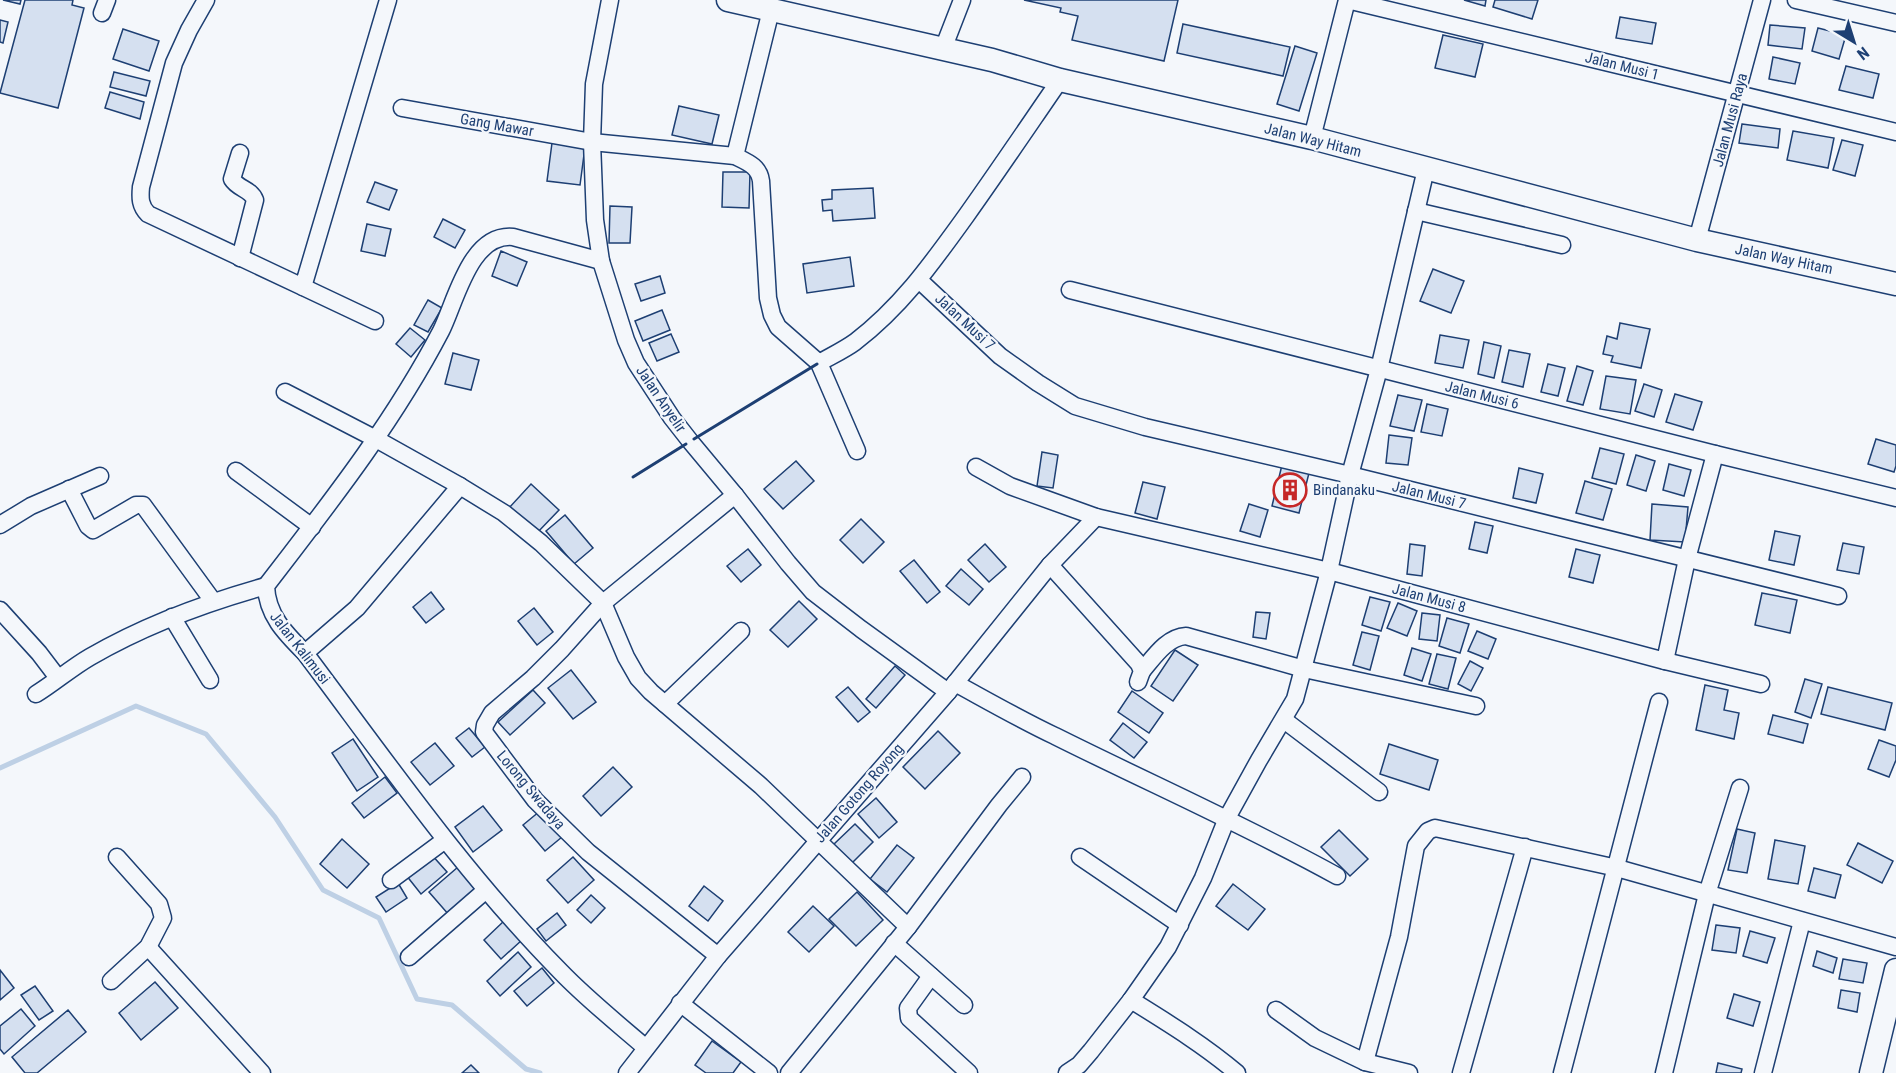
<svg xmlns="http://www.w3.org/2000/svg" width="1896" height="1073" font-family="'Roboto Condensed',sans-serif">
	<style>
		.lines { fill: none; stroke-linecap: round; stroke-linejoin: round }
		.stream { stroke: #bed0e5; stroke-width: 5 }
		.building { fill: #d5e0f0; stroke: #1d3f73; stroke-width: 1.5 }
		.street-casing { stroke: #1d3f73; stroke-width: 19 }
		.secondary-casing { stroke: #1d3f73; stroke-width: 25 }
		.street { stroke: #f4f7fb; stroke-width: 16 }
		.secondary { stroke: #f4f7fb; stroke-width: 22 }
		.wall { stroke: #1d3f73; stroke-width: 3 }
		.labels { text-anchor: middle; stroke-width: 4.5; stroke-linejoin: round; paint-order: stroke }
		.street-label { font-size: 15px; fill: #1d3f73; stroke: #f4f7fb }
		.poi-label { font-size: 15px; fill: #1d3f73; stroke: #f4f7fb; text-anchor: start }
	</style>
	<rect width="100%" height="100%" fill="#f4f7fb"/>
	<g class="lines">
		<path class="stream" d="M 0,768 L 136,706 L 206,734 L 275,817 L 323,890 L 379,918 L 417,999 L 452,1005 L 526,1069 L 540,1073"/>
	</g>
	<g class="building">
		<path d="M 3,0 L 21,0 L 20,4 Z"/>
		<path d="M 25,0 L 73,0 L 72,5 L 84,8 L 58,108 L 0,93 Z"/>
		<path d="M 1024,0 L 1178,0 L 1164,61 L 1072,40 L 1078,16 L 1060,12 L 1061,8 Z"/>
		<path d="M 1464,0 L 1486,0 L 1485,6 Z"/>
		<path d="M 1495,0 L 1538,0 L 1532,19 L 1493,7 Z"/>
		<path d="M 1620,17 L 1656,23 L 1652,44 L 1616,38 Z"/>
		<path d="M 0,20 L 8,22 L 3,43 L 0,42 Z"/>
		<path d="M 1183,24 L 1290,47 L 1283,76 L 1177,53 Z"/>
		<path d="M 1770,25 L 1805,28 L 1802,49 L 1768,45 Z"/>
		<path d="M 1818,28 L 1846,35 L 1839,59 L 1812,51 Z"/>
		<path d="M 123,29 L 159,41 L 149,71 L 113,59 Z"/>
		<path d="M 1443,35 L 1483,44 L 1475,77 L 1435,68 Z"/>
		<path d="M 1295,46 L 1317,53 L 1299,111 L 1277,104 Z"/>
		<path d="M 1773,57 L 1800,63 L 1795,84 L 1769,79 Z"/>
		<path d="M 1846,66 L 1879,74 L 1873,98 L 1839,90 Z"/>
		<path d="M 114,72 L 150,81 L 146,96 L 110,87 Z"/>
		<path d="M 110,92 L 144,102 L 140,119 L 105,108 Z"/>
		<path d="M 679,106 L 719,115 L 712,144 L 672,135 Z"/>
		<path d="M 1742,124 L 1780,129 L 1778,148 L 1739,143 Z"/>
		<path d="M 1793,131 L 1834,138 L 1828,168 L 1787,160 Z"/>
		<path d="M 1842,140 L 1863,145 L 1855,176 L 1833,170 Z"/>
		<path d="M 552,143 L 585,147 L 580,185 L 547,181 Z"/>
		<path d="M 723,172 L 750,172 L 749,208 L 722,207 Z"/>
		<path d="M 375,182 L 397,190 L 389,210 L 367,202 Z"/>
		<path d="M 873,188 L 875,218 L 833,221 L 832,210 L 823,211 L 822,200 L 832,199 L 832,190 Z"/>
		<path d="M 610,206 L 632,207 L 630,243 L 609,243 Z"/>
		<path d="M 443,219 L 465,230 L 455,248 L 434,237 Z"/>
		<path d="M 367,224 L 391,229 L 385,256 L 361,251 Z"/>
		<path d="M 501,251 L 527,262 L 517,286 L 492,276 Z"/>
		<path d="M 850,257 L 854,286 L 807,293 L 803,264 Z"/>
		<path d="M 1433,269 L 1464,281 L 1451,313 L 1420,301 Z"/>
		<path d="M 660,276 L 665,293 L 641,301 L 635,284 Z"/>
		<path d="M 428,300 L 442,308 L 428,332 L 414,325 Z"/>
		<path d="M 662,310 L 670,330 L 643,341 L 635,321 Z"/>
		<path d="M 1620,323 L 1650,329 L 1641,368 L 1611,362 L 1613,356 L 1603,354 L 1607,336 L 1617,339 Z"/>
		<path d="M 410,328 L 425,340 L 411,357 L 396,344 Z"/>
		<path d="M 671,334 L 679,352 L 657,361 L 649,343 Z"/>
		<path d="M 1440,335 L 1469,340 L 1463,368 L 1435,363 Z"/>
		<path d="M 1484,342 L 1501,346 L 1494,378 L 1478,374 Z"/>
		<path d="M 1509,350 L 1530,354 L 1523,387 L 1502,382 Z"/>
		<path d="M 453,353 L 479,360 L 471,390 L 445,384 Z"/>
		<path d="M 1548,364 L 1565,368 L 1558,396 L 1541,392 Z"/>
		<path d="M 1577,366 L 1593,371 L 1583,405 L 1567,401 Z"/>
		<path d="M 1606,376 L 1636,380 L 1630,414 L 1600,409 Z"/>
		<path d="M 1644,384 L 1662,390 L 1654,417 L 1635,411 Z"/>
		<path d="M 1675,394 L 1702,402 L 1693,430 L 1666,422 Z"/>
		<path d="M 1398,395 L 1422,400 L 1414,431 L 1390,426 Z"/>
		<path d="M 1427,404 L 1448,409 L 1442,436 L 1421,432 Z"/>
		<path d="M 1389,435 L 1412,438 L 1408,465 L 1386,463 Z"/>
		<path d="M 1876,439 L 1896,445 L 1896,466 L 1894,472 L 1868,464 Z"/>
		<path d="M 1600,448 L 1624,454 L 1616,484 L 1592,478 Z"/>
		<path d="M 1042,452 L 1058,455 L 1053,488 L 1037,486 Z"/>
		<path d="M 1636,455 L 1655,461 L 1646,491 L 1627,485 Z"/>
		<path d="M 796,461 L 814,481 L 783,509 L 764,489 Z"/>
		<path d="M 1669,464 L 1691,470 L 1684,496 L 1663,490 Z"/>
		<path d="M 1282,465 L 1309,473 L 1299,513 L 1272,506 Z"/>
		<path d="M 1519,468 L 1543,474 L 1536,503 L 1513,498 Z"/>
		<path d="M 1585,481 L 1612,489 L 1603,520 L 1576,513 Z"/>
		<path d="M 1143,482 L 1165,487 L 1157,519 L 1135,513 Z"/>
		<path d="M 531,484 L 559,510 L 536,534 L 508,509 Z"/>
		<path d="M 1249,504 L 1268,510 L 1260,537 L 1240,531 Z"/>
		<path d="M 1652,504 L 1688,507 L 1685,542 L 1650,540 Z"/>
		<path d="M 565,515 L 593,548 L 574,564 L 546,531 Z"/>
		<path d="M 861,519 L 884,542 L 863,563 L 840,540 Z"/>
		<path d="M 1475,522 L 1493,526 L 1487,553 L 1469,549 Z"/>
		<path d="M 1775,531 L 1800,536 L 1794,565 L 1769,560 Z"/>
		<path d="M 1843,543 L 1864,547 L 1859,574 L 1837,570 Z"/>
		<path d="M 985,544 L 1006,567 L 989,582 L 968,560 Z"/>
		<path d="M 1410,544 L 1425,546 L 1422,576 L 1407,574 Z"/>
		<path d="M 748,549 L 761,565 L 741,582 L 727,566 Z"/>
		<path d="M 1576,549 L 1600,555 L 1593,583 L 1569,577 Z"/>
		<path d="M 914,560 L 940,592 L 927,603 L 900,571 Z"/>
		<path d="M 961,569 L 983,589 L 969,605 L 946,586 Z"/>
		<path d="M 431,592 L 444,609 L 426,623 L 413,607 Z"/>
		<path d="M 1762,593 L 1797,600 L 1790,633 L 1755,625 Z"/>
		<path d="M 1370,597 L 1390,602 L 1381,631 L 1362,625 Z"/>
		<path d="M 799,601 L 817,619 L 788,647 L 770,630 Z"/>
		<path d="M 1398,603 L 1417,611 L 1407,636 L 1387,628 Z"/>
		<path d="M 534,608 L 553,632 L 537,645 L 518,621 Z"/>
		<path d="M 1256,612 L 1270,613 L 1266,639 L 1253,637 Z"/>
		<path d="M 1422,613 L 1440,615 L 1437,641 L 1419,639 Z"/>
		<path d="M 1447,618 L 1469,624 L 1460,653 L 1439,646 Z"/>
		<path d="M 1477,631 L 1496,639 L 1488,659 L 1468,651 Z"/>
		<path d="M 1362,632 L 1379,636 L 1370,670 L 1353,665 Z"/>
		<path d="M 1412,648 L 1431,654 L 1422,681 L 1404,675 Z"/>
		<path d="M 1175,650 L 1198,665 L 1173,701 L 1151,686 Z"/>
		<path d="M 1437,654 L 1456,658 L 1448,689 L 1429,684 Z"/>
		<path d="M 1470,661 L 1483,668 L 1471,691 L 1458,684 Z"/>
		<path d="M 895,666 L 905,675 L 876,708 L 866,699 Z"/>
		<path d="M 571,670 L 596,702 L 573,719 L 548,688 Z"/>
		<path d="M 1805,679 L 1822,684 L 1811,718 L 1795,712 Z"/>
		<path d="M 1705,685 L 1728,690 L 1724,710 L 1739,713 L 1734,739 L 1696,730 Z"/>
		<path d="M 848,687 L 870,712 L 858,722 L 836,697 Z"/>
		<path d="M 1828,687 L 1892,703 L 1885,730 L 1821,714 Z"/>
		<path d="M 533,690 L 545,703 L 510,735 L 498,722 Z"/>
		<path d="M 1132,691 L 1163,713 L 1149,733 L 1118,712 Z"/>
		<path d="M 1773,715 L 1808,724 L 1803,743 L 1768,734 Z"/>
		<path d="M 1123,723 L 1147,742 L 1134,758 L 1110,740 Z"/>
		<path d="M 469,728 L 485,747 L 472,757 L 456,738 Z"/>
		<path d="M 938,731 L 960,753 L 925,789 L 903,767 Z"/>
		<path d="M 353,739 L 378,777 L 357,791 L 332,753 Z"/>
		<path d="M 1879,740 L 1896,746 L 1896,760 L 1889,777 L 1868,769 Z"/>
		<path d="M 435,743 L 454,766 L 430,785 L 411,762 Z"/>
		<path d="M 1389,744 L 1438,760 L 1429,790 L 1380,774 Z"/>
		<path d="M 613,767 L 632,787 L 601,816 L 583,796 Z"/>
		<path d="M 385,777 L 397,793 L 364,818 L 352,803 Z"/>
		<path d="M 876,798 L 897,822 L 879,838 L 858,814 Z"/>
		<path d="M 483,806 L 502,830 L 473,852 L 455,827 Z"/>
		<path d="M 540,811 L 562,837 L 545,851 L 523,825 Z"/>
		<path d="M 855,824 L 873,842 L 852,863 L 833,845 Z"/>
		<path d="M 1737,829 L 1755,833 L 1747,873 L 1728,870 Z"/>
		<path d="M 1339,830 L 1368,859 L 1350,876 L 1321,847 Z"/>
		<path d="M 342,839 L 369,864 L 347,888 L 320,864 Z"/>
		<path d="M 1775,840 L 1805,846 L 1798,884 L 1768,879 Z"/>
		<path d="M 1858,843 L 1893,861 L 1882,883 L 1847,865 Z"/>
		<path d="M 897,845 L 914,858 L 887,892 L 870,879 Z"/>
		<path d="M 431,854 L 447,872 L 421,894 L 406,875 Z"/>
		<path d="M 573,857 L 594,880 L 568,903 L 547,880 Z"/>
		<path d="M 458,867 L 478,890 L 449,915 L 429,892 Z"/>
		<path d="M 1814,868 L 1841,875 L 1835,898 L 1808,891 Z"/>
		<path d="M 398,883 L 407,898 L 386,912 L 376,897 Z"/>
		<path d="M 1233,884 L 1265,909 L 1248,930 L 1216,906 Z"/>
		<path d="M 704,886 L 723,901 L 708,921 L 689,906 Z"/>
		<path d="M 857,892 L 883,920 L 856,946 L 829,919 Z"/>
		<path d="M 591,895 L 605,908 L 591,923 L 577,910 Z"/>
		<path d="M 813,906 L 834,926 L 809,952 L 788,932 Z"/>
		<path d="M 557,913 L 566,925 L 546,941 L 537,929 Z"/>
		<path d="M 505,920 L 522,940 L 501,959 L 484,940 Z"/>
		<path d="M 1716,925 L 1740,928 L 1736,953 L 1712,950 Z"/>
		<path d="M 1750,931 L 1775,938 L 1767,963 L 1743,956 Z"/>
		<path d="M 1817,951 L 1837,958 L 1833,973 L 1813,966 Z"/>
		<path d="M 518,952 L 531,967 L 500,996 L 487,981 Z"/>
		<path d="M 1843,959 L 1867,963 L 1863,983 L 1839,979 Z"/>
		<path d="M 542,968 L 554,983 L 527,1006 L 514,991 Z"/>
		<path d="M 0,970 L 14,988 L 0,1000 Z"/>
		<path d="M 155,982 L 178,1008 L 141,1040 L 119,1013 Z"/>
		<path d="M 35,986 L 53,1011 L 39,1020 L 21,995 Z"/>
		<path d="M 1841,990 L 1860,993 L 1857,1012 L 1838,1008 Z"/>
		<path d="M 1734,994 L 1760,1002 L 1753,1026 L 1727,1018 Z"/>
		<path d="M 21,1009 L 35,1026 L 4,1054 L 0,1049 L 0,1026 Z"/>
		<path d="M 68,1010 L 86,1032 L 37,1073 L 25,1073 L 12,1057 Z"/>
		<path d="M 712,1041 L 741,1062 L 733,1073 L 706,1073 L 695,1065 Z"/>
		<path d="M 1718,1063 L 1742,1069 L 1741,1073 L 1716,1073 Z"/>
		<path d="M 471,1065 L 479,1073 L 462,1073 Z"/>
	</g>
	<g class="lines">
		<g class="street-casing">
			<g id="street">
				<path d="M 206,0 L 189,30 L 174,63 L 141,187 C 140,198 140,206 148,214 L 303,287 L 388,0"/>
				<path d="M 610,0 L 594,84 L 592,142 L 595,220 L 601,261 L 626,340 L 636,363 L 672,418 L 690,441 L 735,495 L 788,563 L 813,592 L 861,629 L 948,692"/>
				<path d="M 1347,0 L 1896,132"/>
				<path d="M 1796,0 L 1896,23"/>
				<path d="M 102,13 L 107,0"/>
				<path d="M 943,49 L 962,0"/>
				<path d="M 402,108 L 592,142 L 735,156 C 747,162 759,166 761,181 L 768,298 L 772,315 L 778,327 L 819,363 C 831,356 844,350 855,342 C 902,306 932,263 966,216 C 998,171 1029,125 1060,80"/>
				<path d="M 1312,138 L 1347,0"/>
				<path d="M 240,153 L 232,179 C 238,189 251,189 255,200 L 240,258"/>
				<path d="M 735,156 L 771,10"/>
				<path d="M 1416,211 L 1562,245"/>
				<path d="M 1697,240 L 1762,0"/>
				<path d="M 601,261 L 513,237 C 470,233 456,301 441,331 C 393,423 329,504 266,586 C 267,615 285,633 305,653 C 387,762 465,875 561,972 C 587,999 617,1023 646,1048"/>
				<path d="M 919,280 L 1000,356 L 1038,383 L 1075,406 L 1145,427 L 1350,475 L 1838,596"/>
				<path d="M 303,287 L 375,321"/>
				<path d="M 1070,290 L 1715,454 L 1896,498"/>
				<path d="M 819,363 L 857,451"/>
				<path d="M 285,392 L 376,439 L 460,486 L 504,513 L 541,543 L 603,603 L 626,657 L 638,678 L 651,692 L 761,786 L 908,927"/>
				<path d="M 976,467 L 1010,486 L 1096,517 L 1329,571 L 1665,661 L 1761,684"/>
				<path d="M 236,471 L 312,527"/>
				<path d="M 69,489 L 88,526 L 93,530 L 136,505 L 143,505 L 213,601"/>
				<path d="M 0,525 L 31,506 L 100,476"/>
				<path d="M 1050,565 L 1139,664 L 1142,671 L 1138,682"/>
				<path d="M 0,610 L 39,653 L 58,678"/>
				<path d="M 172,617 L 210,680"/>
				<path d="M 305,653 L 357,608 L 460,486"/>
				<path d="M 1665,661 L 1687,559 L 1715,454"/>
				<path d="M 1142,671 C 1154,657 1167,637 1186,636 L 1304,669 L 1476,706"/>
				<path d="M 955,683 C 988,701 1021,720 1055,736 C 1149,783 1245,825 1337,876"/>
				<path d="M 36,694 C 54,683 71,668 90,657 C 145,625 205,603 266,586"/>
				<path d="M 665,704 L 741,631"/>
				<path d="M 1284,720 L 1379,792"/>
				<path d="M 1080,857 L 1180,925"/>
				<path d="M 391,880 L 445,840"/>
				<path d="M 894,943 L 964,1005"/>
				<path d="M 148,947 L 262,1073"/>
				<path d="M 718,956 L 588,852 L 535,800 L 484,732 L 485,725 L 492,713 L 533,678 L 562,649 L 603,603 L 735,495"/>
				<path d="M 409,957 L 486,890"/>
				<path d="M 931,976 L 908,1008 L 909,1018 L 969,1073"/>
				<path d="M 111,981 L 148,947 L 163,918 L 159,904 L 117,857"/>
				<path d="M 1131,1000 C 1168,1023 1204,1045 1237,1073"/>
				<path d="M 680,1003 L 769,1073"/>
				<path d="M 1276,1010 L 1315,1038 L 1365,1062 L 1409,1073"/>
				<path d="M 1365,1062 L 1399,937 L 1416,846 L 1428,831 L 1435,828 L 1617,868 L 1896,947"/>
				<path d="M 627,1073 L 718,956 L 948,692 L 1050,565 L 1096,517"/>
				<path d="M 789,1073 L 908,927 L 999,805 L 1022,777"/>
				<path d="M 1067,1073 L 1079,1065 L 1091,1051 L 1131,1000 L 1168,947 L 1203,878 L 1227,818 L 1259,760 L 1295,699 L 1329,571 L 1350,475 L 1379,369 L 1426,169"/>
				<path d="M 1461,1073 L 1525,847"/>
				<path d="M 1562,1073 L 1659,702"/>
				<path d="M 1664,1073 L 1707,894 L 1740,788"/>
				<path d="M 1763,1073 L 1802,921"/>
			</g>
		</g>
		<g class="secondary-casing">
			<g id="secondary">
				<path d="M 728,0 L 992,60 L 1060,80 L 1312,138 L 1697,240 L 1896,284"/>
				<path d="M 1871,1073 L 1896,970"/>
			</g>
		</g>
		<use href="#street" class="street"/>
		<use href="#secondary" class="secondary"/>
		<g class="wall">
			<path d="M 694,439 L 817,364"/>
			<path d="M 633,477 L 686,444"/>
		</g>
	</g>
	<defs>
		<g id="building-ring" transform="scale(1.725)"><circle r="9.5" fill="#f4f7fb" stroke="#c62828" stroke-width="1.5"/><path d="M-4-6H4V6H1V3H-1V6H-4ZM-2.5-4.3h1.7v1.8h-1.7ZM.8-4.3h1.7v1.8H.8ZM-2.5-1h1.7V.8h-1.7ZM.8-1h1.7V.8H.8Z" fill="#c62828"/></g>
	</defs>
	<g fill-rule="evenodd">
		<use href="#building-ring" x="1290" y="490"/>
	</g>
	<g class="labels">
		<g class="street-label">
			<text transform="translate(1622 66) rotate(14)" y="5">Jalan Musi 1</text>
			<text transform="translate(1730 120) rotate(-75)" y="5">Jalan Musi Raya</text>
			<text transform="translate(497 125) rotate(10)" y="5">Gang Mawar</text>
			<text transform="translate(1313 140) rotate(14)" y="5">Jalan Way Hitam</text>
			<text transform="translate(1784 259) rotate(12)" y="5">Jalan Way Hitam</text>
			<text transform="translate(965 322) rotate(43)" y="5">Jalan Musi 7</text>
			<text transform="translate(1482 395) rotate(14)" y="5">Jalan Musi 6</text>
			<text transform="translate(661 399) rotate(56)" y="5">Jalan Anyelir</text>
			<text transform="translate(1429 495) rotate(14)" y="5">Jalan Musi 7</text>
			<text transform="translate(1429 598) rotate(15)" y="5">Jalan Musi 8</text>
			<text transform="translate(300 648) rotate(52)" y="5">Jalan Kalimusi</text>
			<text transform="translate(531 790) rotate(50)" y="5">Lorong Swadaya</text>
			<text transform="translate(859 793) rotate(-49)" y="5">Jalan Gotong Royong</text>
		</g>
		<g class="poi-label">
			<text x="1313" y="495">Bindanaku</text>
		</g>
	</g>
	<g transform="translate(1854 42) rotate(142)" stroke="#f4f7fb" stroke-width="4.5" paint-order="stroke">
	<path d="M0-4.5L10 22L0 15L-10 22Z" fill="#1d3f73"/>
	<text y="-9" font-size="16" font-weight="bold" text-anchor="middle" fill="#1d3f73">N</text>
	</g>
</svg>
